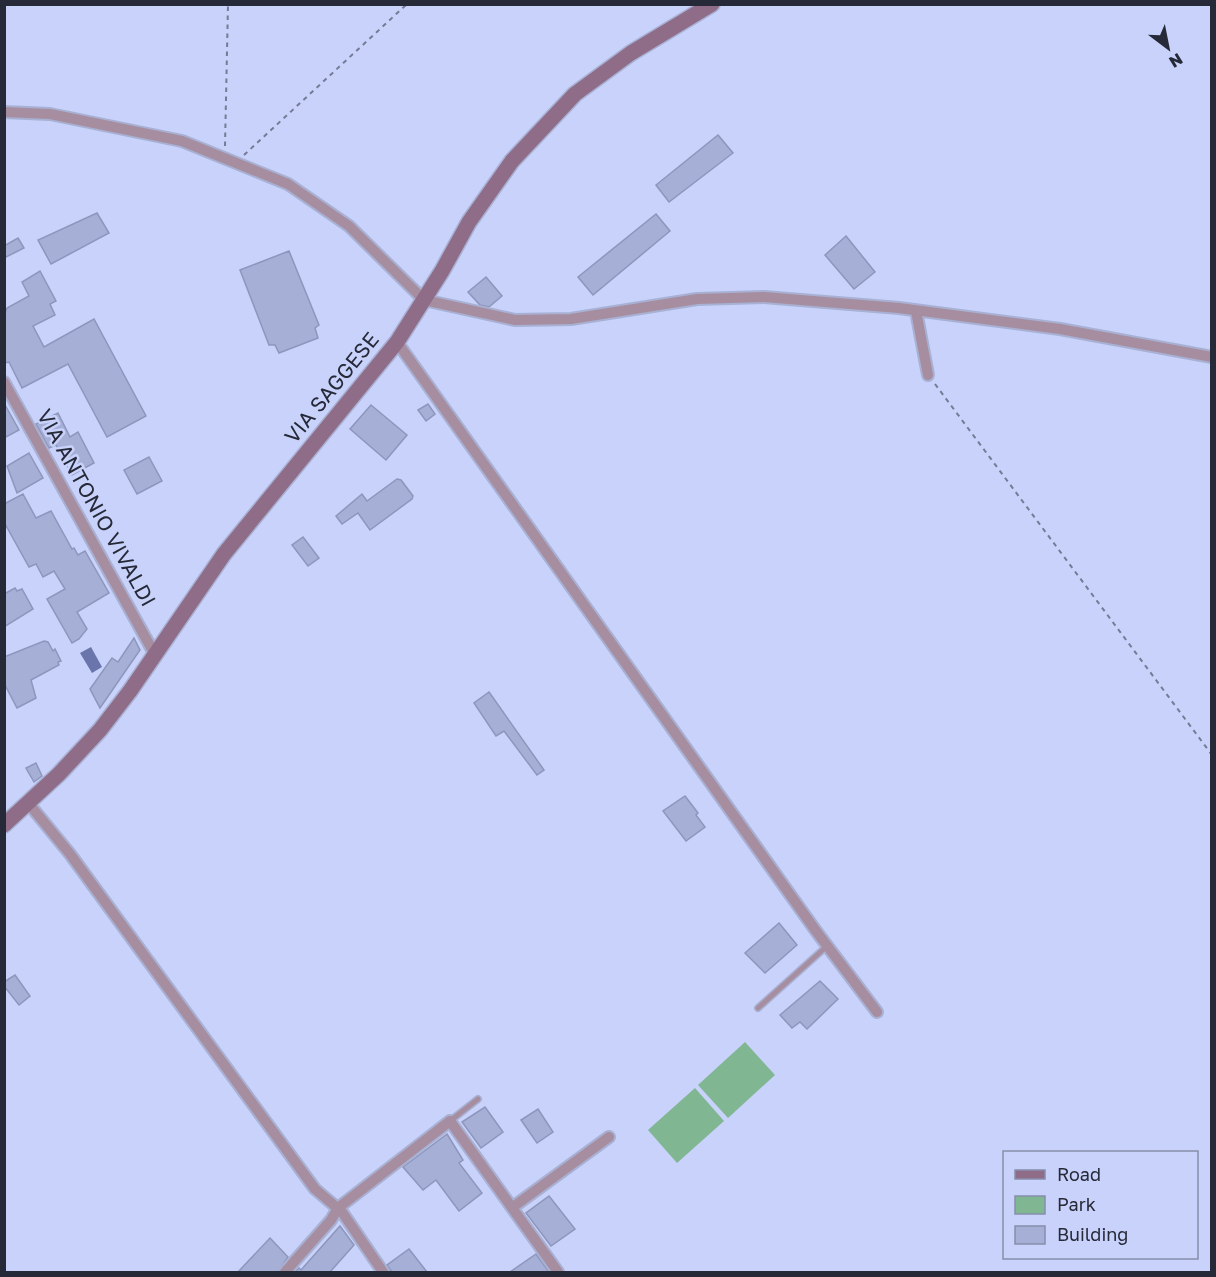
<svg xmlns="http://www.w3.org/2000/svg" width="1216" height="1277" font-family="'Golos Text',sans-serif">
	<style>
		.green { fill: #80b692 }
		.water { fill: #6a75ac }
		.building { fill: #a6afd5; stroke: #8d96bc; stroke-width: 1.5 }
		.lines { fill: none; stroke-linecap: round; stroke-linejoin: round }
		.lane-casing { stroke: #a8b0d3; stroke-width: 8 }
		.street-casing { stroke: #a8b0d3; stroke-width: 14 }
		.secondary-casing { stroke: #a8b0d3; stroke-width: 18 }
		.path { stroke: #757b96; stroke-width: 2; stroke-dasharray: 4.5 4.5; stroke-linecap: butt }
		.lane { stroke: #a68ea0; stroke-width: 5 }
		.street { stroke: #a68ea0; stroke-width: 10 }
		.secondary { stroke: #8f6c87; stroke-width: 15 }
		.labels { text-anchor: middle; stroke-width: 5; stroke-linejoin: round; paint-order: stroke }
		.street-label { font-size: 21px; fill: #262938; stroke: #c8d2fa }
	</style>
	<rect width="100%" height="100%" fill="#c8d2fa"/>
	<g class="green">
		<path d="M 745,1042 L 775,1075 L 728,1118 L 698,1085 Z"/>
		<path d="M 695,1088 L 724,1121 L 677,1163 L 648,1130 Z"/>
	</g>
	<path class="water" d="M 91,647 L 102,667 L 92,673 L 80,653 Z"/>
	<g class="building">
		<path d="M 718,135 L 733,153 L 669,202 L 656,185 Z"/>
		<path d="M 97,213 L 109,233 L 51,264 L 38,240 Z"/>
		<path d="M 656,214 L 670,231 L 593,295 L 578,277 Z"/>
		<path d="M 846,236 L 875,272 L 854,289 L 825,255 Z"/>
		<path d="M 18,238 L 24,248 L 4,258 L 4,246 Z"/>
		<path d="M 289,251 L 319,325 L 315,328 L 318,338 L 279,353 L 275,345 L 269,345 L 240,270 Z"/>
		<path d="M 40,271 L 56,301 L 50,304 L 55,315 L 33,326 L 44,347 L 94,319 L 146,416 L 107,437 L 68,364 L 22,388 L 9,362 L 4,363 L 4,315 L 7,308 L 29,296 L 22,282 Z"/>
		<path d="M 486,277 L 502,296 L 489,307 L 480,305 L 468,292 Z"/>
		<path d="M 4,403 L 19,430 L 4,438 Z"/>
		<path d="M 428,404 L 435,414 L 426,421 L 418,410 Z"/>
		<path d="M 371,405 L 407,435 L 386,460 L 350,429 Z"/>
		<path d="M 58,413 L 70,437 L 78,432 L 94,463 L 72,475 L 56,445 L 49,448 L 36,424 Z"/>
		<path d="M 29,453 L 43,478 L 17,493 L 7,466 Z"/>
		<path d="M 149,457 L 162,481 L 137,494 L 124,470 Z"/>
		<path d="M 397,479 L 401,480 L 413,496 L 412,499 L 370,530 L 358,513 L 342,524 L 336,516 L 362,494 L 367,501 Z"/>
		<path d="M 23,494 L 36,518 L 51,511 L 72,549 L 74,548 L 78,555 L 85,551 L 109,593 L 77,612 L 87,629 L 79,639 L 72,643 L 47,599 L 65,589 L 54,571 L 43,577 L 36,564 L 29,567 L 4,522 L 4,504 Z"/>
		<path d="M 303,537 L 319,558 L 308,566 L 292,545 Z"/>
		<path d="M 15,588 L 17,591 L 22,589 L 33,609 L 4,627 L 4,594 Z"/>
		<path d="M 134,638 L 140,650 L 100,708 L 90,689 L 112,658 L 118,662 Z"/>
		<path d="M 44,641 L 48,642 L 53,651 L 55,649 L 61,661 L 58,662 L 59,665 L 31,680 L 36,698 L 17,708 L 4,683 L 4,657 Z"/>
		<path d="M 489,692 L 544,770 L 537,775 L 504,731 L 496,736 L 474,703 Z"/>
		<path d="M 36,763 L 42,776 L 34,782 L 26,768 Z"/>
		<path d="M 685,796 L 698,813 L 696,815 L 705,827 L 686,841 L 663,811 Z"/>
		<path d="M 779,923 L 797,945 L 765,973 L 745,953 Z"/>
		<path d="M 15,975 L 30,996 L 19,1005 L 4,986 L 4,982 Z"/>
		<path d="M 820,981 L 838,999 L 807,1029 L 800,1022 L 792,1028 L 780,1015 Z"/>
		<path d="M 485,1107 L 503,1132 L 481,1148 L 462,1122 Z"/>
		<path d="M 538,1109 L 553,1132 L 537,1143 L 521,1120 Z"/>
		<path d="M 447,1134 L 463,1160 L 459,1163 L 482,1193 L 459,1211 L 436,1180 L 423,1190 L 403,1167 Z"/>
		<path d="M 549,1196 L 575,1229 L 551,1246 L 526,1213 Z"/>
		<path d="M 340,1226 L 354,1245 L 330,1272 L 295,1272 L 299,1268 L 301,1270 Z"/>
		<path d="M 270,1238 L 288,1257 L 278,1272 L 238,1272 Z"/>
		<path d="M 409,1249 L 427,1272 L 392,1272 L 389,1268 L 387,1265 Z"/>
		<path d="M 536,1254 L 549,1272 L 510,1272 Z"/>
	</g>
	<g class="lines">
		<g class="lane-casing">
			<g id="lane">
				<path d="M 758,1008 L 827,946"/>
				<path d="M 450,1121 L 478,1099"/>
			</g>
		</g>
		<g class="street-casing">
			<g id="street">
				<path d="M 4,112 L 50,114 L 182,141 L 288,184 L 349,226 L 424,300 L 515,320 L 571,319 L 697,299 L 764,297 L 899,308 L 1060,329 L 1212,357"/>
				<path d="M 916,311 L 928,375"/>
				<path d="M 397,342 L 816,931 L 877,1012"/>
				<path d="M 4,382 L 154,653"/>
				<path d="M 29,804 L 70,854 L 315,1189 L 342,1212 L 383,1272"/>
				<path d="M 513,1207 L 609,1137"/>
				<path d="M 285,1272 L 331,1220 L 338,1208 L 450,1121 L 558,1272"/>
			</g>
		</g>
		<g class="secondary-casing">
			<path id="secondary" d="M 4,825 L 59,774 L 100,730 L 130,691 L 224,554 L 397,342 L 442,271 L 469,222 L 512,161 L 575,94 L 631,53 L 712,4"/>
		</g>
		<g class="path">
			<path d="M 225,146 L 228,4"/>
			<path d="M 244,155 L 407,4"/>
			<path d="M 935,384 L 1212,755"/>
		</g>
		<use href="#lane" class="lane"/>
		<use href="#street" class="street"/>
		<use href="#secondary" class="secondary"/>
	</g>
	<g class="labels">
		<g class="street-label">
			<text transform="translate(332 388) rotate(-51)" y="7">VIA SAGGESE</text>
			<text transform="translate(96 508) rotate(61)" y="7">VIA ANTONIO VIVALDI</text>
		</g>
	</g>
	<rect width="1216" height="1277" fill="none" stroke="#262938" stroke-width="12"/>
	<rect x="1003" y="1151" width="195" height="108" fill="#c8d2fa" stroke="#878eac" stroke-width="1.5"/>
	<rect x="1015" y="1170" width="30" height="9" fill="#8f6c87" stroke="#878eac" stroke-width="1.5"/>
	<text x="1057" y="1181" font-size="18" fill="#262938">Road</text>
	<rect x="1015" y="1196" width="30" height="18" fill="#80b692" stroke="#878eac" stroke-width="1.5"/>
	<text x="1057" y="1211" font-size="18" fill="#262938">Park</text>
	<rect x="1015" y="1226" width="30" height="18" fill="#a6afd5" stroke="#878eac" stroke-width="1.5"/>
	<text x="1057" y="1241" font-size="18" fill="#262938">Building</text>
	<g transform="translate(1168 48) rotate(148)" stroke="#c8d2fa" stroke-width="4.5" paint-order="stroke">
	<path d="M0-4.5L10 22L0 15L-10 22Z" fill="#262938"/>
	<text y="-9" font-size="16" font-weight="bold" text-anchor="middle" fill="#262938">N</text>
	</g>
</svg>
